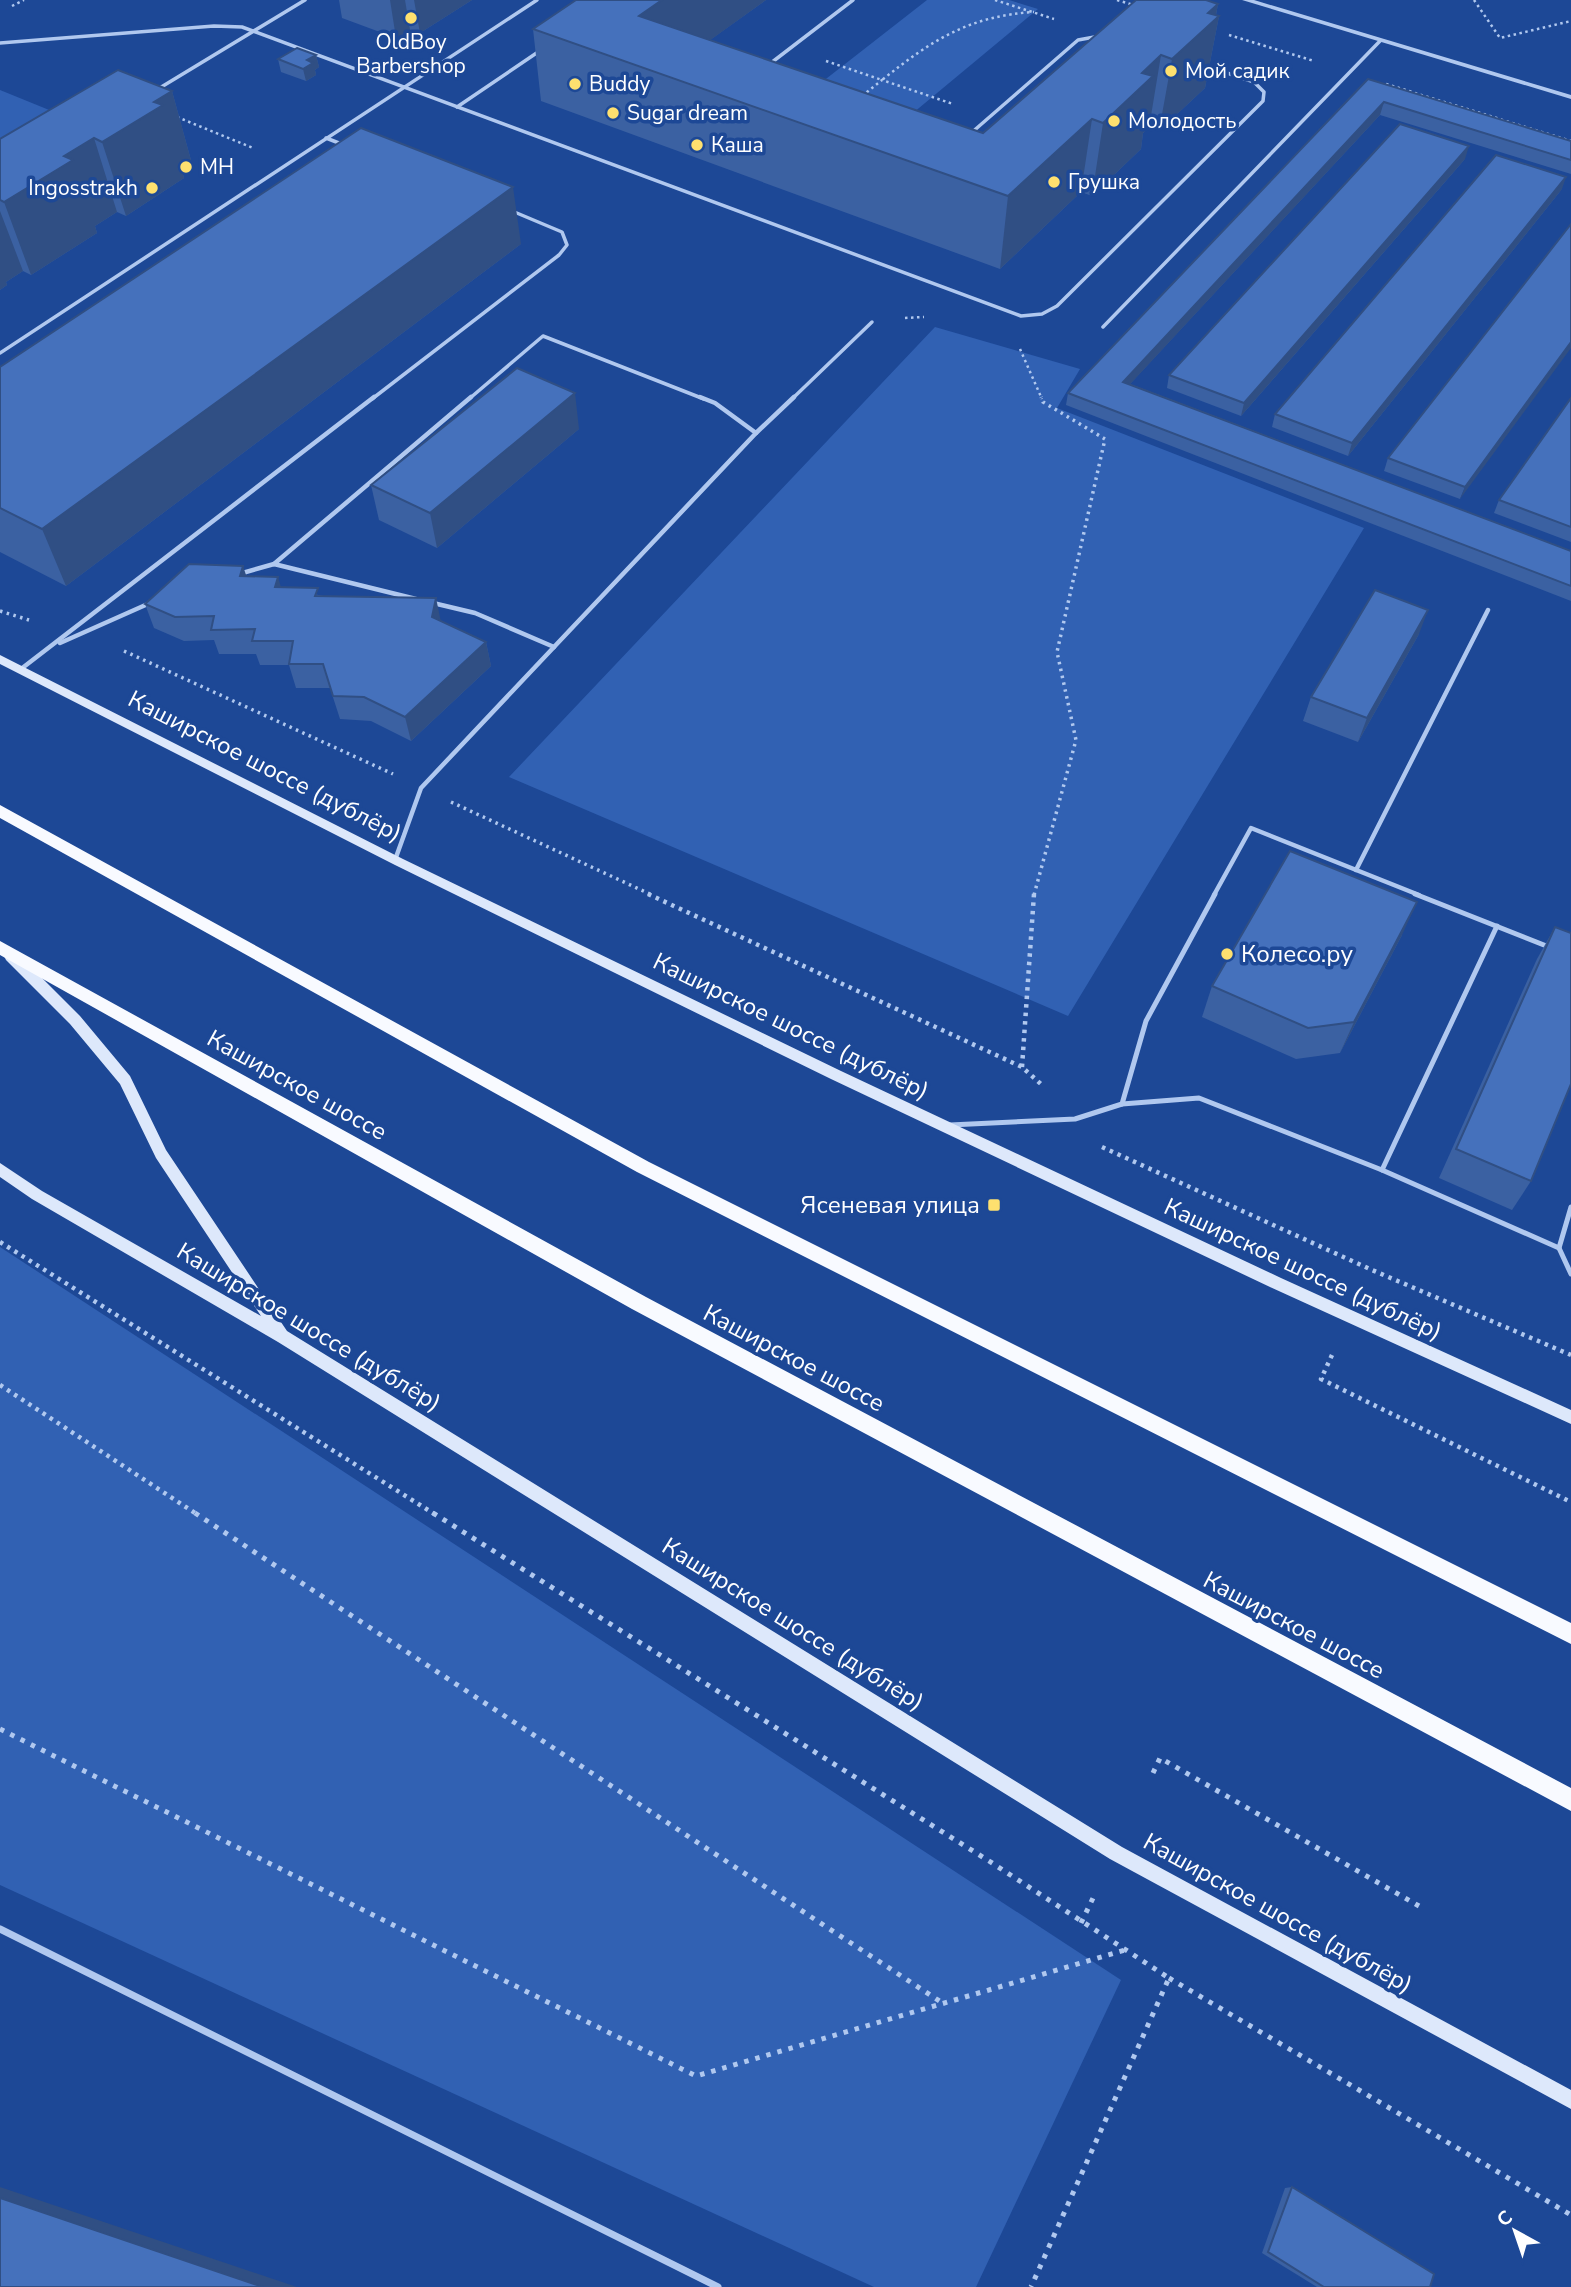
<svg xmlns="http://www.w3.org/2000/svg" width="1571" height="2287" font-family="'Nunito Sans',sans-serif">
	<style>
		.green { fill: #3161b3 }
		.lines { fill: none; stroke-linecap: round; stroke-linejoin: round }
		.path-far3 { stroke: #b0c8ef; stroke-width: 2.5; stroke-dasharray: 2.5 3.5; stroke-linecap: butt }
		.path-far2 { stroke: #b0c8ef; stroke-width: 3.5; stroke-dasharray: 2.5 4.5; stroke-linecap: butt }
		.path-far1 { stroke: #b0c8ef; stroke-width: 4.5; stroke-dasharray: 3.5 5; stroke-linecap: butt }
		.path { stroke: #b0c8ef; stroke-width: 5; stroke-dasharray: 4.5 7; stroke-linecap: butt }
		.service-far3 { stroke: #b0c8ef; stroke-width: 3.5 }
		.service-far2 { stroke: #b0c8ef; stroke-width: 4.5 }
		.service-far1 { stroke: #b0c8ef; stroke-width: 5 }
		.service { stroke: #b0c8ef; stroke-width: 7 }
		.tertiary { fill: #b0c8ef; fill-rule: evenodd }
		.secondary { fill: #dde8fb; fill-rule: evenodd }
		.primary { fill: #f8faff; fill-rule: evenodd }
		.wall { fill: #3b61a2 }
		.shaded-wall { fill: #304f84 }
		.building { fill: #4571bc; stroke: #304f84; stroke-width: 2 }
		.poi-dot { fill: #fee06f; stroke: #1d4896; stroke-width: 2.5 }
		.labels { text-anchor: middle; stroke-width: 7; stroke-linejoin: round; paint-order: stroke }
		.far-poi-label { font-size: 21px; fill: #fff; stroke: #1d4896; text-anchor: start }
		.street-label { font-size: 24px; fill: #fff; stroke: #1d4896 }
		.poi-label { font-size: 24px; fill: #fff; stroke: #1d4896; text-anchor: start }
	</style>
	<rect width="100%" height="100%" fill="#1d4896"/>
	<g class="green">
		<path d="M 927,0 L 1009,0 L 1038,9 L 913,113 L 822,82 Z"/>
		<path d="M 0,90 L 59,114 L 0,160 Z"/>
		<path d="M 935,327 L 1080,369 L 1057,408 L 1364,528 L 1068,1016 L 509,777 Z"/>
		<path d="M 0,1247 L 1121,1980 L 976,2287 L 874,2287 L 0,1885 Z"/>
	</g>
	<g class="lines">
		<g class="path-far3">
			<path d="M 995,0 L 1054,19"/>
			<path d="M 1117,0 L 1137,6"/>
			<path d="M 1474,0 L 1500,38 L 1571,21"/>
			<path d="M 12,6 L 24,0"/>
			<path d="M 1229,35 L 1314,61"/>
			<path d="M 826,61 L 882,80 C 932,40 969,16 1034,12"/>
			<path d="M 1386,84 L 1571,141"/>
			<path d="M 862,96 L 882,80 L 953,104"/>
			<path d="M 177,117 L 253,148"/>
			<path d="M 905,318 L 924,317"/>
			<path d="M 1020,349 L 1042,399"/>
		</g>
		<g class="path-far2">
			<path d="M 0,611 L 29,620"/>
			<path d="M 124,651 L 393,774"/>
			<path d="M 451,802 L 652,895"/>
			<path d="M 1034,895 L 1076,740 L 1057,652 L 1105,439 L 1043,402 L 1041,397"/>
		</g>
		<g class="path-far1">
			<path d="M 648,894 L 1022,1067 L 1042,1085"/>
			<path d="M 1022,1067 L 1034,894"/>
			<path d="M 1102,1147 L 1372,1270 L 1571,1355"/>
			<path d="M 0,1242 L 436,1515"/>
			<path d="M 1332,1355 L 1321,1379 L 1571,1502"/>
			<path d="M 0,1385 L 198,1515"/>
		</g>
		<g class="path">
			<path d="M 195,1513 L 944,2004"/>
			<path d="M 433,1513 L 989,1861 L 1169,1978 L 1031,2287"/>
			<path d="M 0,1729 L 696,2076 L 1125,1950"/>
			<path d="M 1153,1773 L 1160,1758 L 1419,1906"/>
			<path d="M 1081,1923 L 1094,1896"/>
			<path d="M 1169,1978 L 1571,2215"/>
		</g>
		<g class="service-far3">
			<path d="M 0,43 L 214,26 L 242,27 L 1021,316 L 1042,314 L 1057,306 L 1263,101 L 1264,92 L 1254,82 L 1203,65"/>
			<path d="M 767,66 L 853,0"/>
			<path d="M 158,89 L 305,0"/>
			<path d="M 457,107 L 541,50"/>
			<path d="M 970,134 L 1078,40 L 1100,36"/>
			<path d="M 326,138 L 344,145"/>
			<path d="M 1103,327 L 1380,41"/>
			<path d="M 0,353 L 537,0"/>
			<path d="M 372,399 L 559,255 L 567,245 L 562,232 L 512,211"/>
			<path d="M 469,399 L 543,336 L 704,399"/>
			<path d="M 792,399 L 872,322"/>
		</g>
		<g class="service-far2">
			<path d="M 756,433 L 794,397"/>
			<path d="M 274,564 L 471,397"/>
			<path d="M 239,574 L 274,564 L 416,599"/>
			<path d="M 60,643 L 150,603"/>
			<path d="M 554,647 L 756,433 L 715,403 L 700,397"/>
			<path d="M 21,669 L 374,397"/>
			<path d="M 395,860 L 421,788 L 554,647 L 475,613 L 433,603"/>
			<path d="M 1356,870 L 1488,610"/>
			<path d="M 1214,895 L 1251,828 L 1419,895"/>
		</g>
		<g class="service-far1">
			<path d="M 1415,894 L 1549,947"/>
			<path d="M 1122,1104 L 1199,1098 L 1382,1170 L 1559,1248 L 1571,1207"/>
			<path d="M 950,1125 L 1075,1119 L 1122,1104 L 1146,1021 L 1215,894"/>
			<path d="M 1382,1170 L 1497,926"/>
			<path d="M 1559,1248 L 1571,1274"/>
		</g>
		<path class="service" d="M 0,1929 L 718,2287"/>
		<path class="tertiary" d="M 1242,0 L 1254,0 L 1571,95 L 1571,99 Z"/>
		<g class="secondary">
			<path d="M 0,655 L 403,859 L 841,1071 L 1281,1278 L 1571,1410 L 1571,1424 L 1270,1287 L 831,1079 L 395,865 L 0,664 Z"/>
			<path d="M 11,951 L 16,952 L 80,1016 L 130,1076 L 166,1150 L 287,1331 L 1122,1847 L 1571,2090 L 1571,2109 L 1110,1859 L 278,1342 L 32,1199 L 0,1177 L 0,1163 L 42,1191 L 261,1316 L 156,1158 L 120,1084 L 70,1024 L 6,960 L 4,956 Z"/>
		</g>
		<g class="primary">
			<path d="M 0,805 L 649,1162 L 1571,1623 L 1571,1644 L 637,1172 L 0,818 Z"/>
			<path d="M 0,941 L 646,1297 L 1571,1788 L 1571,1811 L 632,1309 L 0,955 Z"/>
		</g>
	</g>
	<g class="wall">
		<path d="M 339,0 L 472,0 L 420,33 L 410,30 L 396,38 L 342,18 Z"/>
		<path d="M 576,0 L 766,0 L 710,40 L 983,133 L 1218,4 L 1216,15 L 1219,16 L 1205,88 L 1159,131 L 1149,128 L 1143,133 L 1141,149 L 1092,196 L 1081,192 L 1000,269 L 541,101 L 533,29 Z"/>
		<path d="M 316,55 L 319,67 L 315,70 L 316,75 L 306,81 L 281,72 L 278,59 Z"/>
		<path d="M 1368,79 L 1571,141 L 1571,174 L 1380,115 L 1130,384 L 1571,551 L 1571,601 L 1066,405 L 1068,393 Z"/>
		<path d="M 172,91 L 192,164 L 182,171 L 184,178 L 126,216 L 117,212 L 95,226 L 97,233 L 31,275 L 23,271 L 6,282 L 7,285 L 0,290 L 0,139 Z"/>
		<path d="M 1465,159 L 1241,416 L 1167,388 L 1169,375 Z"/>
		<path d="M 1562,189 L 1348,456 L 1272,427 L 1275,414 Z"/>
		<path d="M 1571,224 L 1460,499 L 1384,471 L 1388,458 Z"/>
		<path d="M 521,244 L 66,586 L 0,552 L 0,367 Z"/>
		<path d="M 1571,398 L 1571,542 L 1494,513 L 1499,500 Z"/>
		<path d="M 579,429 L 437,548 L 379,520 L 371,485 Z"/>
		<path d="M 247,576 L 281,587 L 441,621 L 486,642 L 491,666 L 411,741 L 371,721 L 340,719 L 330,688 L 296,688 L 289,665 L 260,665 L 256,654 L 219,654 L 214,640 L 184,641 L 154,628 L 145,604 Z"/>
		<path d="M 1419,634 L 1358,742 L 1303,721 L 1311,697 Z"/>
		<path d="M 1555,927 L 1531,1181 L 1512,1210 L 1439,1178 L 1537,959 Z"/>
		<path d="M 1402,935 L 1340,1053 L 1296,1059 L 1202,1017 L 1212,986 Z"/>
		<path d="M 1292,2187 L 1430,2287 L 1317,2287 L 1262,2253 L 1285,2188 Z"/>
	</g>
	<g class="shaded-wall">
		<path d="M 390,0 L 405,0 L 410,30 L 396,38 Z"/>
		<path d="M 414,0 L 472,0 L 420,33 Z"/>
		<path d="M 662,0 L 766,0 L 663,74 L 639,16 Z"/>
		<path d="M 1218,4 L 1215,20 L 1219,16 L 1205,88 L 1159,131 L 1172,59 L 1208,13 Z"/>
		<path d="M 316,55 L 319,67 L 315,70 L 316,75 L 306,81 L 303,69 L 307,60 Z"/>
		<path d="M 1161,55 L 1149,128 L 1143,133 L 1141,149 L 1092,196 L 1103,123 L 1142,73 Z"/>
		<path d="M 172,91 L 192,164 L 182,171 L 184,178 L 126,216 L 102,142 L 154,102 Z"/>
		<path d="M 1384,102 L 1380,115 L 1121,394 L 1123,382 Z"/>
		<path d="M 1092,119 L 1081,192 L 1000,269 L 1008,196 Z"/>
		<path d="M 94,138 L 117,212 L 95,226 L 97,233 L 31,275 L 4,202 L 64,156 Z"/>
		<path d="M 1469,146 L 1465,159 L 1241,416 L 1244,403 Z"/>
		<path d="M 1566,177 L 1562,189 L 1348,456 L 1352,443 Z"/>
		<path d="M 513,187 L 521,244 L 66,586 L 42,529 Z"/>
		<path d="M 0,211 L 23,271 L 6,282 L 7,285 L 0,290 Z"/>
		<path d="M 1571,342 L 1571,348 L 1460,499 L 1465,487 Z"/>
		<path d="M 575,393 L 579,429 L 437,548 L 430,513 Z"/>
		<path d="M 243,566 L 251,590 L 240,576 Z"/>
		<path d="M 278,577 L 285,601 L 275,587 Z"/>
		<path d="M 436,598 L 441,622 L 432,617 Z"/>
		<path d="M 1428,610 L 1419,634 L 1358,742 L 1367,718 Z"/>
		<path d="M 486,642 L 491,666 L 411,741 L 405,717 Z"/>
		<path d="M 1417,902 L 1402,935 L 1340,1053 L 1354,1022 Z"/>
		<path d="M 0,2187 L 297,2287 L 263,2287 L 0,2198 Z"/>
	</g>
	<g class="building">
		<path d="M 576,0 L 662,0 L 639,16 L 983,133 L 1136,0 L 1206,0 L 1218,4 L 1208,13 L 1219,16 L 1172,59 L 1161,55 L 1142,73 L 1153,76 L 1103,123 L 1092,119 L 1008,196 L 533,29 Z"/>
		<path d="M 297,48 L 316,55 L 307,60 L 313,63 L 303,69 L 278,59 Z"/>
		<path d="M 118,70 L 172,91 L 154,102 L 163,105 L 102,142 L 94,138 L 64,156 L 73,160 L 4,202 L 0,200 L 0,139 Z"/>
		<path d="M 1368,79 L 1571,141 L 1571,160 L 1384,102 L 1123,382 L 1571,551 L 1571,586 L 1068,393 Z"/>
		<path d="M 1400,124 L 1469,146 L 1244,403 L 1169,375 Z"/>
		<path d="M 361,128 L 513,187 L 42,529 L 0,508 L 0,367 Z"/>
		<path d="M 1496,155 L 1566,177 L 1352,443 L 1275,414 Z"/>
		<path d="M 1571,224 L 1571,342 L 1465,487 L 1388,458 Z"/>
		<path d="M 517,368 L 575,393 L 430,513 L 371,485 Z"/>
		<path d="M 1571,398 L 1571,527 L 1499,500 Z"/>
		<path d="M 189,564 L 243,566 L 240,576 L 278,577 L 275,587 L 318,588 L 315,596 L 436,598 L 432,617 L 486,642 L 405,717 L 364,697 L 333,696 L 323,664 L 289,664 L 293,641 L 252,641 L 255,629 L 211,630 L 214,616 L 175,617 L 145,604 Z"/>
		<path d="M 1375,590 L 1428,610 L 1367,718 L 1311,697 Z"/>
		<path d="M 1290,851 L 1417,902 L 1354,1022 L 1308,1028 L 1212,986 Z"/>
		<path d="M 1555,927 L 1571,933 L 1571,1084 L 1531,1181 L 1456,1149 Z"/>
		<path d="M 1292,2187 L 1434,2274 L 1430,2287 L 1324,2287 L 1268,2252 Z"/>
		<path d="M 0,2198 L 263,2287 L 0,2287 Z"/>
	</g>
	<g class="poi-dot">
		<circle cx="411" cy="18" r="7"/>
		<circle cx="1171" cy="71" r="7"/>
		<circle cx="575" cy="84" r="7"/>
		<circle cx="613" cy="113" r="7"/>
		<circle cx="1114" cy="121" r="7"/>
		<circle cx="697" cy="145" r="7"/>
		<circle cx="186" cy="167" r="7"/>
		<circle cx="1054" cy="182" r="7"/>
		<circle cx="152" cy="188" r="7"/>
		<circle cx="1227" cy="954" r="7"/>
		<rect x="987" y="1198" width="14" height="14" rx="3.5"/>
	</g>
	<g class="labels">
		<g class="far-poi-label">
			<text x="411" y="49" text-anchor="middle">OldBoy<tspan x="411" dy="24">Barbershop</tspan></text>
			<text x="1185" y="78">Мой садик</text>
			<text x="589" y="91">Buddy</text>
			<text x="627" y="120">Sugar dream</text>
			<text x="1128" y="128">Молодость</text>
			<text x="711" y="152">Каша</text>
			<text x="200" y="174">МН</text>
			<text x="1068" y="189">Грушка</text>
			<text x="138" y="195" text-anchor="end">Ingosstrakh</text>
		</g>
		<g class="street-label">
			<text transform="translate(265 766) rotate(27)" y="8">Каширское шоссе (дублёр)</text>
			<text transform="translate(791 1026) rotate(26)" y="8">Каширское шоссе (дублёр)</text>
			<text transform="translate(297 1085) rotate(29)" y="8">Каширское шоссе</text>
			<text transform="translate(1303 1269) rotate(25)" y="8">Каширское шоссе (дублёр)</text>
			<text transform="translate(309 1327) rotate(31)" y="8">Каширское шоссе (дублёр)</text>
			<text transform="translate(794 1358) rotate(28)" y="8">Каширское шоссе</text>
			<text transform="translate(793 1624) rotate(32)" y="8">Каширское шоссе (дублёр)</text>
			<text transform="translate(1294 1625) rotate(28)" y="8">Каширское шоссе</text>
			<text transform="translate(1278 1913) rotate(29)" y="8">Каширское шоссе (дублёр)</text>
		</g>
		<g class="poi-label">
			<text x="1241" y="962">Колесо.ру</text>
			<text x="980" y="1213" text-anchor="end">Ясеневая улица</text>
		</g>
	</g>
	<g transform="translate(1515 2231) rotate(320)" stroke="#1d4896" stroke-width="5" paint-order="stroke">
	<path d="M0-5L12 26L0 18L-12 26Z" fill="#ffffff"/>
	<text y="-10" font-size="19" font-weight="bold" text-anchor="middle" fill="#ffffff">С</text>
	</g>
</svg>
